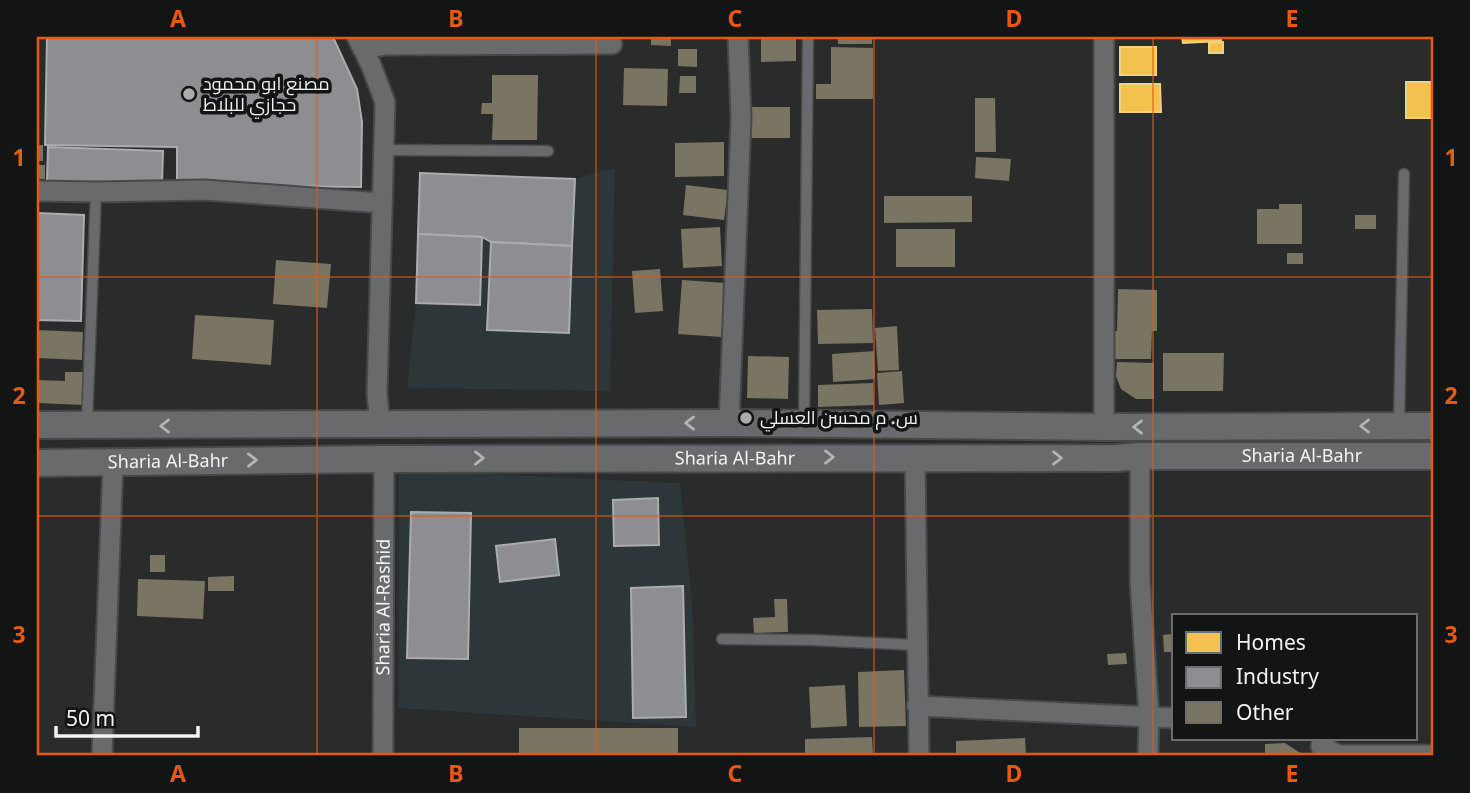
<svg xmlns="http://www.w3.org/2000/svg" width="1470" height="793" font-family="'Noto Sans',Cairo,sans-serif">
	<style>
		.built { fill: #2d3638 }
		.homes { fill: #f2c14e; stroke: #f2d080; stroke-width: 2 }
		.industry { fill: #8d8d92; stroke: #abacaf; stroke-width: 2 }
		.building { fill: #7a7462 }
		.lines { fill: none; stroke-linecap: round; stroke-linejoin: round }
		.lane-casing { stroke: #474949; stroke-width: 13 }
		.street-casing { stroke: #474949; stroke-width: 23 }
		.secondary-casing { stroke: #474949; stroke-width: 30 }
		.lane { stroke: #696a6b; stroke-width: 10 }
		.street { stroke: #696a6b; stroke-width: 19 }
		.secondary { stroke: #696a6b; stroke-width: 26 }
		.oneway { stroke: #b4b5b6 }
		.grid { fill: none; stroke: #e8590c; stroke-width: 2; stroke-opacity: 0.55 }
		.poi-dot { fill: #abadad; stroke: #131515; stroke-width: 2.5 }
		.labels { text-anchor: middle; stroke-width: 7; stroke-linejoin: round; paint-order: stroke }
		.poi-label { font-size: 18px; fill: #f1f3f3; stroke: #131515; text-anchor: start }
		.street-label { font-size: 18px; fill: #f1f3f3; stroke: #131515 }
		.neatline { fill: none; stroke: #e8590c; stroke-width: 2.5 }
		.grid-label { font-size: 23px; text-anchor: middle; font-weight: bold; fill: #e8590c }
	</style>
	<rect width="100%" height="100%" fill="#2a2c2c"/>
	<g class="built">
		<path d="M 615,168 L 610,391 L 407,388 L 416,303 L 420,173 L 575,179 Z"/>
		<path d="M 399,470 L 680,483 L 692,601 L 696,727 L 398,708 Z"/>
	</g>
	<g class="homes">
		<path d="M 1182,37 L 1221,37 L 1221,41 L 1183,43 Z"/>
		<path d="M 1223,42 L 1223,53 L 1209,53 L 1209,43 Z"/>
		<rect x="1120" y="47" width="36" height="28"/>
		<rect x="1406" y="82" width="27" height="36"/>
		<path d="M 1120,84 L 1160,84 L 1161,112 L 1120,112 Z"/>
	</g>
	<g class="industry">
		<path d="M 47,37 L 333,37 L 357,89 L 362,122 L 361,187 L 177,185 L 177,147 L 45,145 Z"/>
		<path d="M 48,147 L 163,151 L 162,184 L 47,181 Z"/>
		<path d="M 420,173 L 575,179 L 572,246 L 491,242 L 482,237 L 418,234 Z"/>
		<path d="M 37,213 L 84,215 L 81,321 L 37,320 Z"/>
		<path d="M 418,234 L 482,237 L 480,305 L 416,303 Z"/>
		<path d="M 491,242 L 572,246 L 569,333 L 487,330 Z"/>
		<path d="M 658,498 L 659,545 L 614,546 L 613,500 Z"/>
		<path d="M 411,512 L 471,513 L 468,659 L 407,658 Z"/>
		<path d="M 555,539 L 559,575 L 500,582 L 496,546 Z"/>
		<path d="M 683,586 L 686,717 L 633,718 L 631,588 Z"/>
	</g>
	<g class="building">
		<path d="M 651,37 L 671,37 L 671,46 L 651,45 Z"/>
		<path d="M 761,37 L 796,37 L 796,61 L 761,62 Z"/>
		<rect x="838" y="37" width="34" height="7"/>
		<path d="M 831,47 L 873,48 L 873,99 L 816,99 L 816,84 L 831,84 Z"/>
		<path d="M 678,49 L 697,49 L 697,67 L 678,66 Z"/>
		<path d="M 624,68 L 668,69 L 667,106 L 623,105 Z"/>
		<path d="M 492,75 L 538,75 L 537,140 L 492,140 L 493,114 L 481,114 L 482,103 L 492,103 Z"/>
		<path d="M 680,76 L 696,76 L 696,93 L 679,93 Z"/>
		<path d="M 975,98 L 995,98 L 996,152 L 975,152 Z"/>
		<rect x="751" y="107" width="39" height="31"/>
		<path d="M 724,142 L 724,176 L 675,177 L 675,143 Z"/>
		<rect x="37" y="145" width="6" height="16"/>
		<path d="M 976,157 L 1011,159 L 1009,181 L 975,178 Z"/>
		<rect x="37" y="165" width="8" height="14"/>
		<path d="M 686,185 L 728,190 L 724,220 L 683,215 Z"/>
		<path d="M 884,196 L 972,196 L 972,222 L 884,223 Z"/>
		<path d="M 1279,204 L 1302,204 L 1302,244 L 1257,244 L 1257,209 L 1279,209 Z"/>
		<rect x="1355" y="215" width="21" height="14"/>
		<path d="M 720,227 L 722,266 L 683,268 L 681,229 Z"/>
		<rect x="896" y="229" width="59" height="38"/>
		<rect x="1287" y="253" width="16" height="11"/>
		<path d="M 276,260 L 331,264 L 327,308 L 273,304 Z"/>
		<path d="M 660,269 L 663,311 L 635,313 L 632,271 Z"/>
		<path d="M 682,280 L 726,283 L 722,337 L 678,334 Z"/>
		<path d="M 1118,289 L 1157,290 L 1157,331 L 1152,331 L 1151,359 L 1113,359 L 1114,331 L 1117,331 Z"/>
		<path d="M 872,309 L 873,343 L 818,344 L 817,310 Z"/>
		<path d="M 195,315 L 274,320 L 271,365 L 192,359 Z"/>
		<path d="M 897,326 L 899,370 L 878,371 L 875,328 Z"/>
		<path d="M 37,330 L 83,332 L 82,360 L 37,358 Z"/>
		<path d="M 874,351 L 875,379 L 833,382 L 832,354 Z"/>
		<path d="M 1163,353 L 1224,353 L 1223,391 L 1163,391 Z"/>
		<path d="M 748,356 L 789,357 L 788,399 L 747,398 Z"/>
		<path d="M 1117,362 L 1154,363 L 1154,399 L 1136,399 L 1121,389 L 1116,376 Z"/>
		<path d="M 902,371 L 904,403 L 879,405 L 877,373 Z"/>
		<path d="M 65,372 L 85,372 L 84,405 L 37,403 L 37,380 L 65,381 Z"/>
		<path d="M 873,383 L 874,405 L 818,407 L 818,385 Z"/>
		<rect x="150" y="555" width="15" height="17"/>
		<path d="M 234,576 L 234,591 L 208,591 L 208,577 Z"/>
		<path d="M 138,579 L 205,581 L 203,619 L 137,616 Z"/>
		<path d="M 774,599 L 787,599 L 788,632 L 754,633 L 753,618 L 775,617 Z"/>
		<path d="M 1174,634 L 1174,652 L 1164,652 L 1163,635 Z"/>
		<path d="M 1126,653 L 1127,664 L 1108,665 L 1107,654 Z"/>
		<path d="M 904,670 L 906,726 L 859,727 L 858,672 Z"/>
		<path d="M 845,685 L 847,726 L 811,728 L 809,687 Z"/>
		<rect x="519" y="728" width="159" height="28"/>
		<path d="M 872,737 L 873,756 L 805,756 L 805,739 Z"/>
		<path d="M 1025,738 L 1026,756 L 956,756 L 956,741 Z"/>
		<path d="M 1285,743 L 1305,756 L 1265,756 L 1265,744 Z"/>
	</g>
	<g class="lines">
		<g class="lane-casing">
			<g id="lane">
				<path d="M 384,150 L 548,151"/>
				<path d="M 87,422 L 96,192"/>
				<path d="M 804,424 L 808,37"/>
				<path d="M 1399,425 L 1404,174"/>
				<path d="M 722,639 L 811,640 L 917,645"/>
			</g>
		</g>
		<g class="street-casing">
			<g id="street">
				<path d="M 357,37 L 371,65 L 385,102 L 377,394 L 380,424"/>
				<path d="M 363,49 L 386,45 L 612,44"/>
				<path d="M 37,191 L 96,192 L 205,190 L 382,203"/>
				<path d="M 729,423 L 741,118 L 738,37"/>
				<path d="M 1104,427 L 1104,37"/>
				<path d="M 1140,456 L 1140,582 L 1149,717 L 1148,756"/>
				<path d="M 915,458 L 919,756"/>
				<path d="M 917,706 L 1174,718"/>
				<path d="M 102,756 L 113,462"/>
				<path id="s1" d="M 383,756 L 384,459"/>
				<path d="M 1324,756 L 1321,746 L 1339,755 L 1433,755"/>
			</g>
		</g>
		<g class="secondary-casing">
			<g id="secondary">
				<path d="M 37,425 L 729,423 L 1104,427 L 1433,426"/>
				<path id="s2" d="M 37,463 L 384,459 L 1117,458 L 1140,456 L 1433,456"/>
			</g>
		</g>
		<use href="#lane" class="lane"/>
		<use href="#street" class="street"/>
		<use href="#secondary" class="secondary"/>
	</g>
	<defs><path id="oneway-chevron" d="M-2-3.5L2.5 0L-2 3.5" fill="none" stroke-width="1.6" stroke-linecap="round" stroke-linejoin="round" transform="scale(1.75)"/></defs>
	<g class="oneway">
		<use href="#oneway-chevron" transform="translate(690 423) rotate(180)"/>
		<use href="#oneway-chevron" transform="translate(165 426) rotate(180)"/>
		<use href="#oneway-chevron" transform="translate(1365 426) rotate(180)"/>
		<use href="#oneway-chevron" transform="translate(1138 427) rotate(180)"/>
		<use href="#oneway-chevron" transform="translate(829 457)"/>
		<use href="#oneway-chevron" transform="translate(479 458)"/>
		<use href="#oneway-chevron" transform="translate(1057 458)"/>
		<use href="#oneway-chevron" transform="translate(252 460) rotate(-1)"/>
	</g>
	<path class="grid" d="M 317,37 L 317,756M 596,37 L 596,756M 874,37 L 874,756M 1153,37 L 1153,756M 37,277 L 1433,277M 37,516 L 1433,516"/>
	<g class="poi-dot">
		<circle cx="189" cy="94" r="7"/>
		<circle cx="746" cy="418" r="7"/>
	</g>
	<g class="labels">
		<g class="poi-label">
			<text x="203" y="90">مصنع ابو محمود<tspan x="203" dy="21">حجازي للبلاط</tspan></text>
			<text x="760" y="424">س. م محسن العسلي</text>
		</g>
		<g class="street-label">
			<text dy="6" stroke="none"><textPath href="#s2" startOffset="1265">Sharia Al-Bahr</textPath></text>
			<text dy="6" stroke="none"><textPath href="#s2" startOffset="698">Sharia Al-Bahr</textPath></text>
			<text dy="6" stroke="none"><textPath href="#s2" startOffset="131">Sharia Al-Bahr</textPath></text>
			<text dy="6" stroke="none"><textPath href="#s1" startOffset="149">Sharia Al-Rashid</textPath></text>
		</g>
	</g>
	<rect width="1470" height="793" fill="none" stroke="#131515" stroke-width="77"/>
	<rect x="1172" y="614" width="245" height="126" fill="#131515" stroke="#6c6e6e" stroke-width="2"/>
	<rect x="1186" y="632" width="35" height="21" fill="#f2c14e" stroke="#6c6e6e" stroke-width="2"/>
	<text x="1236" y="650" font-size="21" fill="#f1f3f3">Homes</text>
	<rect x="1186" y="667" width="35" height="21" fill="#8d8d92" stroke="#6c6e6e" stroke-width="2"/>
	<text x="1236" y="684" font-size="21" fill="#f1f3f3">Industry</text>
	<rect x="1186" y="702" width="35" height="21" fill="#7a7462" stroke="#6c6e6e" stroke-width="2"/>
	<text x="1236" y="720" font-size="21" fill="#f1f3f3">Other</text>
	<path d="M56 726v10h142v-10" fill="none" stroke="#f1f3f3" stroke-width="3.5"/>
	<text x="66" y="726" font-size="21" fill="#f1f3f3" stroke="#131515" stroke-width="5" paint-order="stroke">50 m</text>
	<rect x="38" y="38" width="1394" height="716" class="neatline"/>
	<g class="grid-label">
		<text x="178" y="27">A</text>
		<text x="456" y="27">B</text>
		<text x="735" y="27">C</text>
		<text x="1014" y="27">D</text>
		<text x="1292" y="27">E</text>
		<text x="19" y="166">1</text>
		<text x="1451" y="166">1</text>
		<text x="19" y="404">2</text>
		<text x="1451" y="404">2</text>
		<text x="19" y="643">3</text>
		<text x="1451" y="643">3</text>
		<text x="178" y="782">A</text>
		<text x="456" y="782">B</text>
		<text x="735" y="782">C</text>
		<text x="1014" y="782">D</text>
		<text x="1292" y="782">E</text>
	</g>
</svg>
